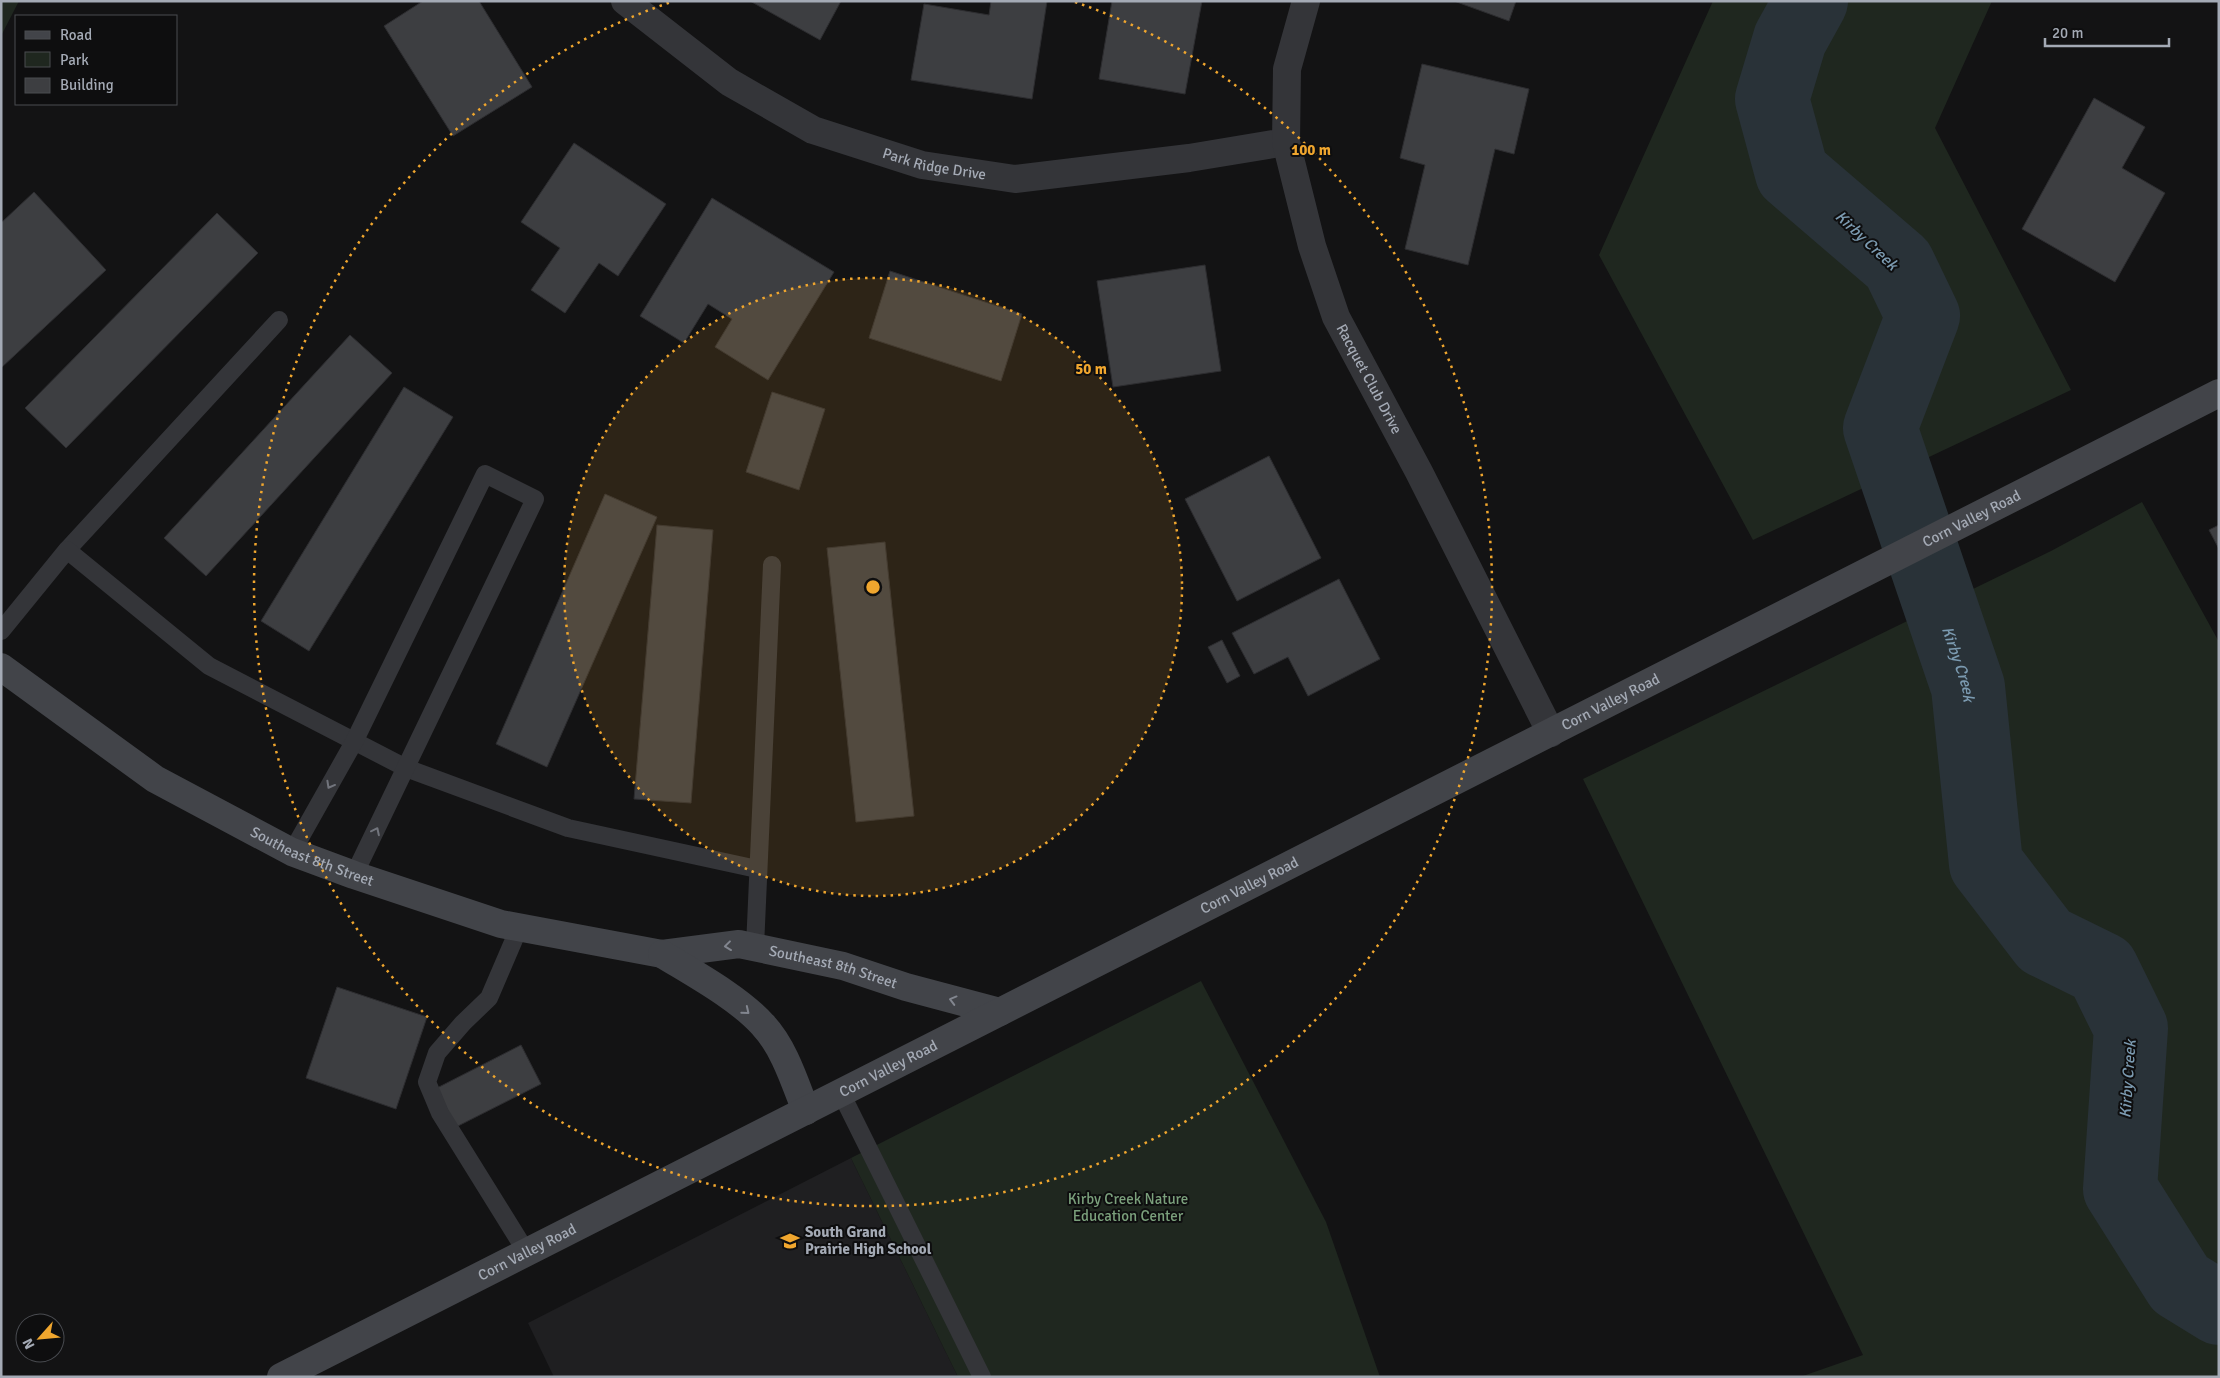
<svg xmlns="http://www.w3.org/2000/svg" width="2220" height="1378" font-family="Signika,sans-serif">
	<style>
		.built { fill: #1f1f21 }
		.green { fill: #1f271f }
		.lines { fill: none; stroke-linecap: round; stroke-linejoin: round }
		.river { stroke: #293238; stroke-width: 74 }
		.building { fill: #3d3e41; stroke: #2d2d30 }
		.lane { stroke: #343539; stroke-width: 18 }
		.street { stroke: #343539; stroke-width: 28 }
		.secondary { stroke: #424449; stroke-width: 28 }
		.oneway { stroke: #72757d }
		.oneway2 { stroke: #82868f }
		.ring { fill: none; stroke: #f0a62e; stroke-width: 2.5; stroke-dasharray: 2.5 5 }
		.labels { text-anchor: middle; stroke-width: 4; stroke-linejoin: round; paint-order: stroke }
		.street-label { font-size: 15px; fill: #a4aab5; stroke: #0e0e0f }
		.park-label { font-size: 15px; fill: #7ba07c; stroke: #0e0e0f }
		.poi-label { font-size: 15px; font-weight: bold; fill: #a4aab5; stroke: #0e0e0f; text-anchor: start }
		.water-label { font-size: 16px; font-style: italic; fill: #7b9ab0; stroke: #0e0e0f }
		.centre { fill: #f0a62e; stroke: #0e0e0f; stroke-width: 2.5 }
		.ring-label { font-size: 15px; text-anchor: middle; font-weight: bold; fill: #f0a62e; stroke: #0e0e0f; stroke-width: 4; stroke-linejoin: round; paint-order: stroke }
	</style>
	<rect width="100%" height="100%" fill="#131314"/>
	<path class="built" d="M 851,1158 L 958,1377 L 554,1377 L 528,1323 Z"/>
	<g class="green">
		<path d="M 1,1 L 19,1 L 1,36 Z"/>
		<path d="M 1713,1 L 1992,1 L 1935,128 L 2071,390 L 1753,540 L 1599,255 Z"/>
		<path d="M 2142,502 L 2219,642 L 2219,1377 L 1800,1377 L 1863,1355 L 1583,779 L 2051,551 Z"/>
		<path d="M 1201,981 L 1326,1222 L 1380,1377 L 958,1377 L 851,1158 Z"/>
	</g>
	<g class="lines">
		<path class="river" id="s1" d="M 1811,1 L 1790,39 L 1772,99 L 1792,173 L 1898,264 L 1923,316 L 1880,428 L 1968,687 L 1986,864 L 2045,941 L 2102,969 L 2131,1028 L 2120,1189 L 2180,1284 L 2219,1308"/>
	</g>
	<g class="building">
		<path d="M 423,1 L 479,1 L 532,87 L 453,136 L 384,26 Z"/>
		<path d="M 750,1 L 841,1 L 820,40 Z"/>
		<path d="M 991,1 L 1047,1 L 1032,99 L 911,80 L 924,4 L 989,15 Z"/>
		<path d="M 1112,1 L 1202,1 L 1185,94 L 1099,79 Z"/>
		<path d="M 1454,1 L 1516,1 L 1509,21 Z"/>
		<path d="M 1422,64 L 1529,89 L 1514,154 L 1495,149 L 1468,265 L 1405,249 L 1425,165 L 1400,158 Z"/>
		<path d="M 2094,98 L 2145,127 L 2122,168 L 2165,193 L 2115,282 L 2022,229 Z"/>
		<path d="M 574,143 L 666,204 L 618,276 L 599,263 L 565,313 L 531,290 L 560,248 L 521,222 Z"/>
		<path d="M 34,192 L 106,270 L 1,368 L 1,223 Z"/>
		<path d="M 712,198 L 834,272 L 768,380 L 715,347 L 732,319 L 708,304 L 684,343 L 640,316 Z"/>
		<path d="M 217,213 L 258,253 L 66,448 L 25,408 Z"/>
		<path d="M 1205,265 L 1221,371 L 1113,387 L 1097,281 Z"/>
		<path d="M 890,271 L 1022,314 L 1001,381 L 869,338 Z"/>
		<path d="M 350,335 L 392,373 L 206,576 L 164,538 Z"/>
		<path d="M 404,387 L 453,417 L 309,651 L 261,621 Z"/>
		<path d="M 772,392 L 825,409 L 799,490 L 746,472 Z"/>
		<path d="M 1269,456 L 1321,558 L 1237,601 L 1185,499 Z"/>
		<path d="M 605,494 L 657,517 L 547,767 L 496,744 Z"/>
		<path d="M 657,525 L 713,530 L 691,803 L 634,799 Z"/>
		<path d="M 2219,525 L 2219,549 L 2209,530 Z"/>
		<path d="M 885,542 L 914,816 L 856,822 L 827,548 Z"/>
		<path d="M 1339,579 L 1380,659 L 1308,696 L 1288,657 L 1254,674 L 1232,633 Z"/>
		<path d="M 1222,640 L 1240,676 L 1227,683 L 1208,647 Z"/>
		<path d="M 337,987 L 427,1017 L 396,1109 L 306,1078 Z"/>
		<path d="M 521,1045 L 541,1084 L 456,1127 L 437,1088 Z"/>
	</g>
	<g class="lines">
		<g class="lane">
			<path d="M 67,550 L 279,320"/>
			<path d="M 1,631 L 67,550 L 209,666 L 406,768 L 568,828 L 757,869"/>
			<path d="M 292,852 L 354,742 L 485,474 L 535,499 L 354,875"/>
			<path d="M 519,928 L 489,998 L 463,1023 L 437,1053 L 427,1082 L 440,1113 L 527,1253"/>
			<path d="M 755,947 L 772,565"/>
			<path d="M 841,1093 L 982,1377"/>
		</g>
		<g class="street">
			<path id="s2" d="M 625,1 L 729,82 L 813,130 L 922,165 L 1015,179 L 1189,158 L 1286,142"/>
			<path id="s3" d="M 1306,1 L 1287,69 L 1286,142 L 1312,246 L 1336,317 L 1419,472 L 1551,733"/>
		</g>
		<g class="secondary">
			<path id="s4" d="M 1,667 L 155,779 L 292,852 L 354,875 L 501,924 L 662,954 L 739,944 L 843,966 L 906,987 L 1000,1012"/>
			<path d="M 662,954 C 693,973 739,998 763,1025 C 784,1047 795,1083 806,1111"/>
			<path id="s5" d="M 281,1377 L 2219,393"/>
		</g>
	</g>
	<defs><path id="oneway-chevron" d="M-2-3.5L2.5 0L-2 3.5" fill="none" stroke-width="1.6" stroke-linecap="round" stroke-linejoin="round" transform="scale(1.25)"/></defs>
	<g class="oneway">
		<use href="#oneway-chevron" transform="translate(330 785) rotate(119)"/>
		<use href="#oneway-chevron" transform="translate(376 831) rotate(-64)"/>
	</g>
	<g class="oneway2">
		<use href="#oneway-chevron" transform="translate(728 946) rotate(173)"/>
		<use href="#oneway-chevron" transform="translate(953 1000) rotate(-165)"/>
		<use href="#oneway-chevron" transform="translate(746 1011) rotate(39)"/>
	</g>
	<circle cx="873" cy="587" r="309" fill="#f0a62e" fill-opacity=".12"/>
	<g class="ring">
		<circle cx="873" cy="587" r="309"/>
		<path d="M1075 2A619 619 0 1 1 671 2"/>
	</g>
	<defs>
		<g id="school-bare" transform="scale(1.5)"><path d="M0-5L7-2L0 1L-7-2ZM-4 1L0 2.5L4 1V4Q0 6-4 4Z" fill="#f0a62e" stroke="#0e0e0f" stroke-width="2.5" paint-order="stroke"/></g>
	</defs>
	<g fill-rule="evenodd">
		<use href="#school-bare" x="790" y="1241"/>
	</g>
	<g class="labels">
		<g class="street-label">
			<text dy="5" stroke="none"><textPath href="#s2" startOffset="355">Park Ridge Drive</textPath></text>
			<text dy="5" stroke="none"><textPath href="#s3" startOffset="396">Racquet Club Drive</textPath></text>
			<text dy="5" stroke="none"><textPath href="#s5" startOffset="1896">Corn Valley Road</textPath></text>
			<text dy="5" stroke="none"><textPath href="#s5" startOffset="1491">Corn Valley Road</textPath></text>
			<text dy="5" stroke="none"><textPath href="#s4" startOffset="366">Southeast 8th Street</textPath></text>
			<text dy="5" stroke="none"><textPath href="#s5" startOffset="1086">Corn Valley Road</textPath></text>
			<text dy="5" stroke="none"><textPath href="#s4" startOffset="905">Southeast 8th Street</textPath></text>
			<text dy="5" stroke="none"><textPath href="#s5" startOffset="681">Corn Valley Road</textPath></text>
			<text dy="5" stroke="none"><textPath href="#s5" startOffset="276">Corn Valley Road</textPath></text>
		</g>
		<g class="park-label">
			<text x="1128" y="1204">Kirby Creek Nature<tspan x="1128" dy="17">Education Center</tspan></text>
		</g>
		<g class="poi-label">
			<text x="805" y="1237">South Grand<tspan x="805" dy="17">Prairie High School</tspan></text>
		</g>
		<g class="water-label">
			<text transform="translate(1867 240) rotate(43)" y="6">Kirby Creek</text>
			<text dy="6" stroke="none"><textPath href="#s1" startOffset="749">Kirby Creek</textPath></text>
			<text transform="translate(2127 1079) rotate(-86)" y="6">Kirby Creek</text>
		</g>
	</g>
	<circle cx="873" cy="587" r="8" class="centre"/>
	<g class="ring-label">
		<text x="1311" y="155">100 m</text>
		<text x="1091" y="374">50 m</text>
	</g>
	<rect width="2220" height="1378" fill="none" stroke="#a4aab5" stroke-width="5"/>
	<rect x="15" y="15" width="162" height="90" fill="#0e0e0f" stroke="#4a4c51"/>
	<rect x="25" y="31" width="25" height="8" fill="#424449" stroke="#4a4c51"/>
	<text x="60" y="40" font-size="15" fill="#a4aab5">Road</text>
	<rect x="25" y="52" width="25" height="15" fill="#1f271f" stroke="#4a4c51"/>
	<text x="60" y="65" font-size="15" fill="#a4aab5">Park</text>
	<rect x="25" y="78" width="25" height="15" fill="#3d3e41" stroke="#4a4c51"/>
	<text x="60" y="90" font-size="15" fill="#a4aab5">Building</text>
	<g transform="translate(40 1338) rotate(243)"><circle r="24" fill="#0e0e0f" stroke="#4a4c51"/>
	<path d="M0-4L9 19L0 12L-9 19Z" fill="#f0a62e"/>
	<text y="-8" font-size="14" font-weight="bold" text-anchor="middle" fill="#a4aab5">N</text>
	</g>
	<path d="M2045 38v8h124v-8" fill="none" stroke="#a4aab5" stroke-width="2.5"/>
	<text x="2052" y="38" font-size="15" fill="#a4aab5" stroke="#0e0e0f" stroke-width="4" paint-order="stroke">20 m</text>
</svg>
